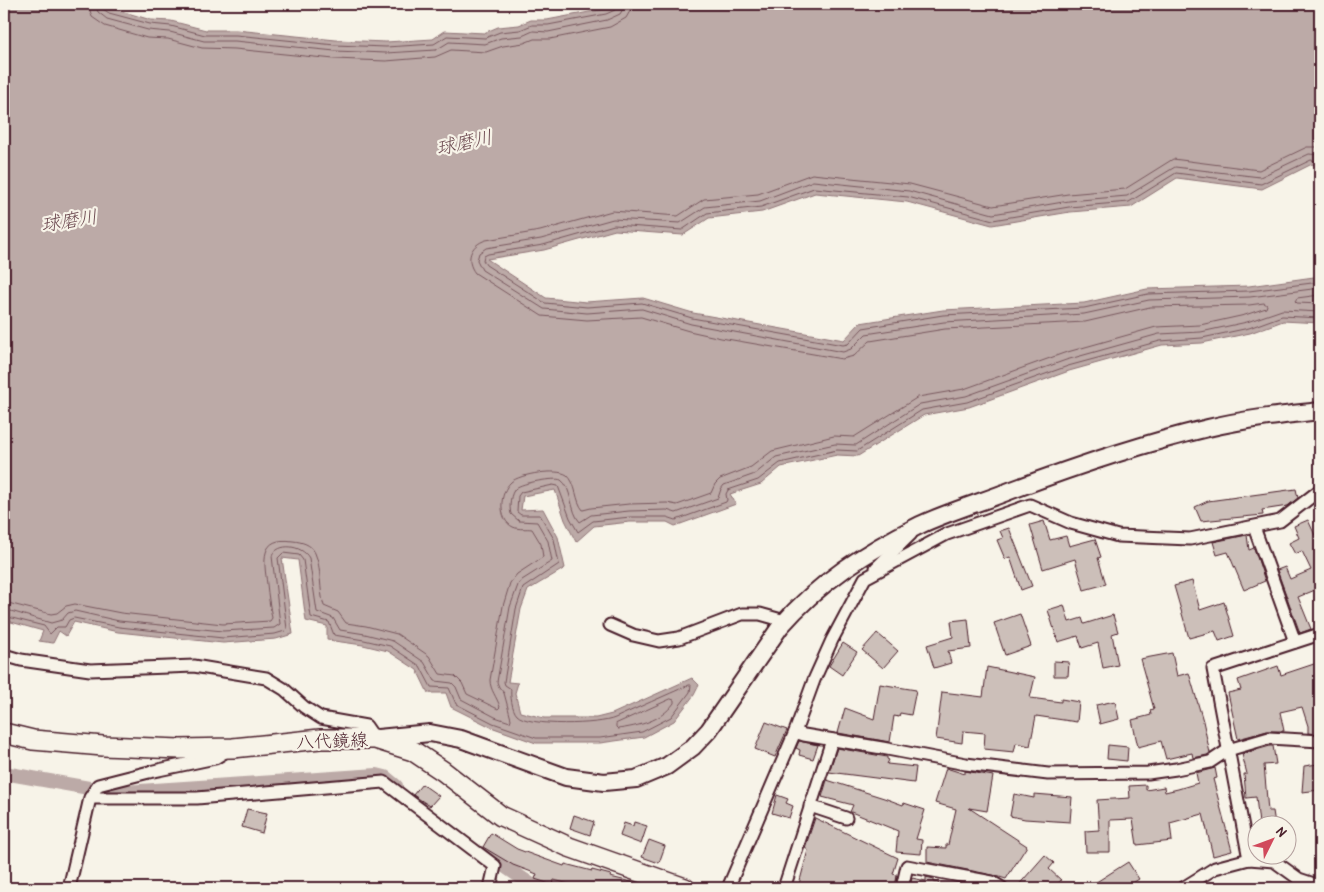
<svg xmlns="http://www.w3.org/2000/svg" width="1324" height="892" font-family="'Patrick Hand','Klee One',sans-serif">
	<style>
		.water { fill: #bcaaa7; stroke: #8e7275 }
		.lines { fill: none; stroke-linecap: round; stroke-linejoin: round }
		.shore { stroke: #78575d; stroke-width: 1 }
		.canal { stroke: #bcaaa7; stroke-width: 14 }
		.building { fill: #ccbfb9; stroke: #4a1f2b }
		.street-casing { stroke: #4a1f2b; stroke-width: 15 }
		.secondary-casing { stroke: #4a1f2b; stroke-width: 20 }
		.primary-casing { stroke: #4a1f2b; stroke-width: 22 }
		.street { stroke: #f7f3e8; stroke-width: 11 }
		.secondary { stroke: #f7f3e8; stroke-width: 16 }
		.primary { stroke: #f7f3e8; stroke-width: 19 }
		.labels { text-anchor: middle; stroke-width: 4.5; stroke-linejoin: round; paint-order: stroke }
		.street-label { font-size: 18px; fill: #4a1f2b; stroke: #f7f3e8 }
		.water-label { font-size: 19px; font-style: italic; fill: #6c4950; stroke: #f7f3e8 }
	</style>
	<rect width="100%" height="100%" fill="#f7f3e8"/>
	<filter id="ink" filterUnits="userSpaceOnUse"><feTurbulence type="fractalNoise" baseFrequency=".02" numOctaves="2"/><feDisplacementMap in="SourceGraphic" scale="10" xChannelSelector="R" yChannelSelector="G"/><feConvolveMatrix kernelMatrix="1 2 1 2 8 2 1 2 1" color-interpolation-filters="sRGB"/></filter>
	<g filter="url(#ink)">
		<path class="water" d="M 4,4 L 103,4 L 111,8 L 151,20 L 171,21 L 206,30 L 236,30 L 336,40 L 386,42 L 433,39 L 445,31 L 484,33 L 498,27 L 519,25 L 531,20 L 547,20 L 605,9 L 617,4 L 1320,4 L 1320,167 L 1312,164 L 1262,189 L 1177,178 L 1131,207 L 1070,212 L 992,225 L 907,202 L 815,193 L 762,212 L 709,218 L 683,235 L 615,230 L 544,250 L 487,259 L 546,298 L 586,302 L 643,298 L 693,313 L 844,340 L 860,323 L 943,310 L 1084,303 L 1147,289 L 1249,286 L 1314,277 L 1320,277 L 1320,323 L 1283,321 L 1250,333 L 1202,343 L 1162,345 L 1069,371 L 969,407 L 924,415 L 858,456 L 837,455 L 781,467 L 761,484 L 730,494 L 736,504 L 675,526 L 667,522 L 630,522 L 594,526 L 576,542 L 565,520 L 555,490 L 523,496 L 521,510 L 543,509 L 558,537 L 565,568 L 528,590 L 521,609 L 508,682 L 518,683 L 515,693 L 520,712 L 544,718 L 596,718 L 612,714 L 692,678 L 699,685 L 694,695 L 674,721 L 644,737 L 600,743 L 536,743 L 491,727 L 451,707 L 446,693 L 428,693 L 417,670 L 388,651 L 363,645 L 327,640 L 327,626 L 306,621 L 298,560 L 282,558 L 293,634 L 276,639 L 223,643 L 118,632 L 74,622 L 66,636 L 59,631 L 53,643 L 39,641 L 43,631 L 4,620 Z"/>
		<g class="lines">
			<g class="shore">
				<path d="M 88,4 L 92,17 L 105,26 L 147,38 L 168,39 L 202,48 L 235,49 L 334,59 L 386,61 L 435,57 L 451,50 L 486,52 L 503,46 L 524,43 L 534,39 L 550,39 L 610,27 L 626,18 L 630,11 L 631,4"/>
				<path d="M 95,4 L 98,12 L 107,19 L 148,30 L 170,32 L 204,41 L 235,41 L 335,51 L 386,53 L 436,50 L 449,42 L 485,44 L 501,38 L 522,36 L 533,31 L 548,32 L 607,20 L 620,14 L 623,9 L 624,4"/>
				<path d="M 102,4 L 103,9 L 109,13 L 150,24 L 171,26 L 205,35 L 236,35 L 335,45 L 386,47 L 434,44 L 447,36 L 485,38 L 500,32 L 520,30 L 532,25 L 548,25 L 606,14 L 615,10 L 617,4"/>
				<path d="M 1320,155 L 1309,154 L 1260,177 L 1175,167 L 1127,196 L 1069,201 L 993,214 L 909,191 L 813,181 L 760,201 L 705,207 L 680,223 L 613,219 L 541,239 L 486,248 L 479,253 L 477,260 L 482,270 L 544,309 L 587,313 L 642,309 L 691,324 L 843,352 L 851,349 L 866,334 L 944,322 L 1084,314 L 1149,300 L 1250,297 L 1320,288"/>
				<path d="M 1320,162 L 1311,160 L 1261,184 L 1176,173 L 1129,202 L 1069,207 L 993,220 L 908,197 L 814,188 L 761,207 L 707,213 L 682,230 L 614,225 L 543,245 L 488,254 L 484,256 L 483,260 L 486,265 L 545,303 L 587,307 L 642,303 L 692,318 L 843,345 L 848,344 L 863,328 L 943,315 L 1084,308 L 1148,294 L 1249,291 L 1320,282"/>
				<path d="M 1320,295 L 1297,298 L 1295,301 L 1297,303 L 1320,304"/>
				<path d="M 4,602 L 51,614 L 57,613 L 66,606 L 75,604 L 121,613 L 223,624 L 270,621 L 272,618 C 270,607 268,595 267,584 C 264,561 259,536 293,541 C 302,542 311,544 315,553 C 322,569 319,590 324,606 L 338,612 L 346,623 L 366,626 L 397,634 L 429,656 L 440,674 L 455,676 L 462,683 L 467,694 L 498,709 L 500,707 C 497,697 490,690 490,680 L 503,606 L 510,583 L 517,574 L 543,557 L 541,544 L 532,529 C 526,528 520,530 513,527 C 498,520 499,493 511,482 C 520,474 557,468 567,475 C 577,484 575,501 583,510 L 591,508 L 629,504 L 667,503 L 677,505 L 711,493 L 715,484 L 720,479 L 751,467 L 772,451 L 834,436 L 854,437 L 918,397 L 964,389 L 1064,353 L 1156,327 L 1200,325 L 1245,315 L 1266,308 L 1267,305 L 1264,303 L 1249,305 L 1150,307 L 1085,322 L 945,329 L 870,341 L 854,356 L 842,359 L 721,338 L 689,331 L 641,317 L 587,320 L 542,316 L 475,273 C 465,260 470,245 486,240 L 540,231 L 612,211 L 678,216 L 704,199 L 758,194 L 812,174 L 910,184 L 993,206 L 1068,194 L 1125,189 L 1173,159 L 1259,170 L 1307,147 L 1320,147"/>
				<path d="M 4,609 L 51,623 L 62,620 L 68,613 L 75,611 L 119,621 L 223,631 L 274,628 L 280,624 L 272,556 C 278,542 302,545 309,558 L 317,612 L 333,618 L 340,630 L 365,634 L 393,641 L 424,662 L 435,681 L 452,683 L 456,687 L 461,699 L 495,717 L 510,722 L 511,719 L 504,693 L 499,687 L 497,682 L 510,607 L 518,585 L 522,580 L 552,561 L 548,541 L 537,522 L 519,521 L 511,514 C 509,507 510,493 516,488 C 521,483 555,477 561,480 C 572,487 570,512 580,522 L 591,515 L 629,511 L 667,510 L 676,513 L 718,498 L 721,489 L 724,485 L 755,474 L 776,457 L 835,444 L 856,445 L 920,404 L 966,396 L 1066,360 L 1159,334 L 1201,332 L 1247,322 L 1282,310 L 1320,312"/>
				<path d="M 4,616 L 44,626 L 50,634 L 57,627 L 65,627 L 69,620 L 74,618 L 119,627 L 223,638 L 275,634 L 285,631 L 287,629 L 278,558 L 283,553 L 299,555 L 303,560 L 311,617 L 329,622 L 334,635 L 364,640 L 390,646 L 420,666 L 431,687 L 449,688 L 456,704 L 493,723 L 536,738 L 600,738 L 642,732 L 671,717 L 690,692 L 691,685 L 689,685 C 664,696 639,707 615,718 C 600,725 528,727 517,715 C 512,710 510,695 511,689 L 505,685 L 504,682 L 516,609 L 523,588 L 559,564 L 554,539 L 540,515 L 521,515 L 517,512 L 518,496 L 521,492 L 553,485 L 558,486 L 570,518 L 578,532 L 593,521 L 630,517 L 667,517 L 676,520 L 726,502 L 727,500 L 726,494 L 728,490 L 758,480 L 780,463 L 837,450 L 857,451 L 922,410 L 967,402 L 1068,366 L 1160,341 L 1202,338 L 1249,328 L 1282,316 L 1320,318"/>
				<path d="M 671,699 L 674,700 L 674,703 C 661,721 639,726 618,729 L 616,727 L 616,724 Z"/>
			</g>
			<g class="canal">
				<path d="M 4,773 L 89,788"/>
				<path d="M 99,790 L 125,792 L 377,775 L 385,777 L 396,786"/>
				<path d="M 485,853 L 532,885 L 541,888"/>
			</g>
		</g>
		<g class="building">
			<path d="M 1296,489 L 1298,498 L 1288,506 L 1262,510 L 1263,515 L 1201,521 L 1195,507 L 1208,501 Z"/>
			<path d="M 1308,520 L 1320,546 L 1320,589 L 1320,588 L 1298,597 L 1311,629 L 1300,633 L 1277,570 L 1285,567 L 1290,579 L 1311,570 L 1302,551 L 1295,554 L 1289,543 L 1299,538 L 1294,526 Z"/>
			<path d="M 1044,521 L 1050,540 L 1066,536 L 1069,546 L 1095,539 L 1101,557 L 1098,558 L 1106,584 L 1084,590 L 1075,559 L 1043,569 L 1030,525 Z"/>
			<path d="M 1009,528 L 1032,586 L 1021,590 L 1010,557 L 1005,559 L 997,540 L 1003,538 L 1000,531 Z"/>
			<path d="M 1247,535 L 1249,550 L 1254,548 L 1265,581 L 1244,590 L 1228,552 L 1217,555 L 1213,542 Z"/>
			<path d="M 1192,581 L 1200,610 L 1224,602 L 1234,636 L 1219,641 L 1215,631 L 1189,638 L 1174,586 Z"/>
			<path d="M 1064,605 L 1069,622 L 1082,618 L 1084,624 L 1113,615 L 1118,632 L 1112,634 L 1118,665 L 1103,668 L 1098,643 L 1082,648 L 1078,636 L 1058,642 L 1048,610 Z"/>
			<path d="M 1020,614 L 1031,646 L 1005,655 L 994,623 Z"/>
			<path d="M 968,619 L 971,648 L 948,651 L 951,663 L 934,668 L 927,645 L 953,637 L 951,621 Z"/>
			<path d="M 877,633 L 898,651 L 883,668 L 862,650 Z"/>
			<path d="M 843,643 L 857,652 L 842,675 L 829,666 Z"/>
			<path d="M 1172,653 L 1177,676 L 1189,673 L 1203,721 L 1210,753 L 1207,755 L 1193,758 L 1192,753 L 1166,759 L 1161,741 L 1138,747 L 1132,720 L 1151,715 L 1150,710 L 1154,709 L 1140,659 Z"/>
			<path d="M 1054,661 L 1069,662 L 1068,676 L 1054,676 Z"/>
			<path d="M 1320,662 L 1320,684 L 1317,685 L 1320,696 L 1320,734 L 1308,733 L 1308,726 L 1302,707 L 1280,712 L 1284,731 L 1267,731 L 1238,739 L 1228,693 L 1241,690 L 1238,680 L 1278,666 L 1281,675 Z"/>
			<path d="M 987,667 L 1035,677 L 1030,698 L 1061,702 L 1061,699 L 1079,702 L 1077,722 L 1036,716 L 1030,746 L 1016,743 L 1014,752 L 984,749 L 985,733 L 963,731 L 962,743 L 936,739 L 942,692 L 983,697 Z"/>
			<path d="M 880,684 L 916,690 L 911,715 L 900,713 L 899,717 L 894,716 L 890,742 L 838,733 L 845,708 L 874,719 Z"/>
			<path d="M 1115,701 L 1119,719 L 1100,724 L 1096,705 Z"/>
			<path d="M 766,722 L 787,730 L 775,757 L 755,749 Z"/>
			<path d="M 799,741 L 818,745 L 813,759 L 799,755 L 800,750 L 796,748 Z"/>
			<path d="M 1108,745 L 1128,747 L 1127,761 L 1107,759 Z"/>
			<path d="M 1270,746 L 1273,746 L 1276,764 L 1264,765 L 1268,811 L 1273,811 L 1275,824 L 1259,824 L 1256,797 L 1246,798 L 1244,774 L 1247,774 L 1242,754 Z"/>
			<path d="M 837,748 L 887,757 L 887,759 L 889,760 L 887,764 L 916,767 L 914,783 L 829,772 Z"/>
			<path d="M 1318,764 L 1320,790 L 1302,792 L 1304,766 Z"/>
			<path d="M 946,768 L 965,774 L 965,771 L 993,776 L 987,811 L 969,808 L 1027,846 L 1006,879 L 993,875 L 927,862 L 927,847 L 946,848 L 946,845 L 948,845 L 956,809 L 935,803 Z"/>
			<path d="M 1215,768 L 1217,778 L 1213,779 L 1232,851 L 1213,856 L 1203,814 L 1170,823 L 1172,841 L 1137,845 L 1133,819 L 1110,820 L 1110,852 L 1086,852 L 1085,831 L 1099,830 L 1097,800 L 1130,798 L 1129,786 L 1146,785 L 1146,790 L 1164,787 L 1165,792 L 1178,789 L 1198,783 L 1196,773 Z"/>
			<path d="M 827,780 L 884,798 L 903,805 L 904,803 L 925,810 L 916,839 L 922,840 L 921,854 L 896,852 L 898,831 L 851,812 L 850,812 L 853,805 L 822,797 Z"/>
			<path d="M 422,784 L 439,796 L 430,806 L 413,795 Z"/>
			<path d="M 1014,794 L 1034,798 L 1034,794 L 1072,797 L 1070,822 L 1025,819 L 1010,816 Z"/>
			<path d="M 777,795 L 788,799 L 786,803 L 793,806 L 789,818 L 772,813 Z"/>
			<path d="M 247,809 L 267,813 L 262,833 L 242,827 Z"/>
			<path d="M 574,815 L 594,822 L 590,835 L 570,828 Z"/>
			<path d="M 815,818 L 898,858 L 893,874 L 897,875 L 895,888 L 798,888 L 808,850 L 805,848 Z"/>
			<path d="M 634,822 L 647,826 L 641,844 L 620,836 L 624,823 L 633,826 Z"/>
			<path d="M 491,833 L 517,849 L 536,856 L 564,866 L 565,864 L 592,871 L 592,870 L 611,875 L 610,877 L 640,884 L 639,888 L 584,888 L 554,880 L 553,885 L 535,879 L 537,874 L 513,865 L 483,847 Z"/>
			<path d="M 649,840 L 665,846 L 659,863 L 642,857 Z"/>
			<path d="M 1045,855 L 1054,863 L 1049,869 L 1061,880 L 1054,888 L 1016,888 Z"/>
			<path d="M 1128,862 L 1139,879 L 1125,888 L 1087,888 Z"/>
			<path d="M 926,877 L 934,879 L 934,882 L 939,883 L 938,888 L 910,888 L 912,878 L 926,881 Z"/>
		</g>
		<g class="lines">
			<g class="street-casing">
				<g id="street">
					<path d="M 1254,527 L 1295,642"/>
					<path d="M 876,568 L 911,534"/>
					<path d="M 610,625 L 633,635 L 659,641 L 679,638 L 742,614 L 760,614 L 785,621"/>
					<path d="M 4,655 L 21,660 L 90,670 L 194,666 L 266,678 L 284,689 L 304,707 L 321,718 L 366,726 L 375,739"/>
					<path d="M 795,732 L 814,680 L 832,640 L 865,578 L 947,534 L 1030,505 L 1071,523 L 1118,536 L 1190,539 L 1280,521 L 1320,490"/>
					<path d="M 90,798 L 197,798 L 384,782 L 495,866 L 490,888"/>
					<path d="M 810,806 L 846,818"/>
					<path d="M 1249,859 L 1213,669 L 1320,634"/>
					<path d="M 69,888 L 90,798 L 98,785 L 149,772 L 215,758 L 228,750"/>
					<path d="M 728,888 L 795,732 L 804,735 L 882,748 L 966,764 L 1048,774 L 1148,773 L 1176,769 L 1210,762 L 1228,750 L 1269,738 L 1320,741"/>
					<path d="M 784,888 L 832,740"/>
					<path d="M 902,888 L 907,866 L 992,882 L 1002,888"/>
					<path d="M 1183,888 L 1215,868 L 1249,859 L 1274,861 L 1299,879 L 1320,886"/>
				</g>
			</g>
			<g class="secondary-casing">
				<path id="secondary" d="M 378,738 L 430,733 L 461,739 L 566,777 L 604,782 L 636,779 L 667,766 L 693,747 L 709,730 L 780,627 C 819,582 867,551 920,525 C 950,511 982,502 1012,490 C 1076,466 1141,444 1208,428 C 1245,419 1283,415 1320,411"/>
			</g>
			<g class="primary-casing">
				<path id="primary" d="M 4,733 L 33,740 L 103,746 L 180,749 L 233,748 L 320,739 L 375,739 L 413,751 L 443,771 L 501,816 L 569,847 L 685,888"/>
			</g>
			<use href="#street" class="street"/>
			<use href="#secondary" class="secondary"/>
			<use href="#primary" class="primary"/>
		</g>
	</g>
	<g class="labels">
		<g class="street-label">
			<text transform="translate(332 741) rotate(-2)" y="6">八代鏡線</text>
		</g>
		<g class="water-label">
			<text transform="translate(464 142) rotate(-12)" y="7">球磨川</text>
			<text transform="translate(69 220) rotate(-9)" y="7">球磨川</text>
		</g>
	</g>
	<rect width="1324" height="892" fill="none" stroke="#f7f3e8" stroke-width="20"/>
	<rect x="10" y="10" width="1304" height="872" fill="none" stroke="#4a1f2b" stroke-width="2" filter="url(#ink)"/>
	<g transform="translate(1272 840) rotate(48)"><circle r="24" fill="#f7f3e8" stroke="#b29e9c"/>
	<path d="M0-4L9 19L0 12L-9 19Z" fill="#d1495b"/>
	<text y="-8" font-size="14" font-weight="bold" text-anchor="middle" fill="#4a1f2b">N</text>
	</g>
</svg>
